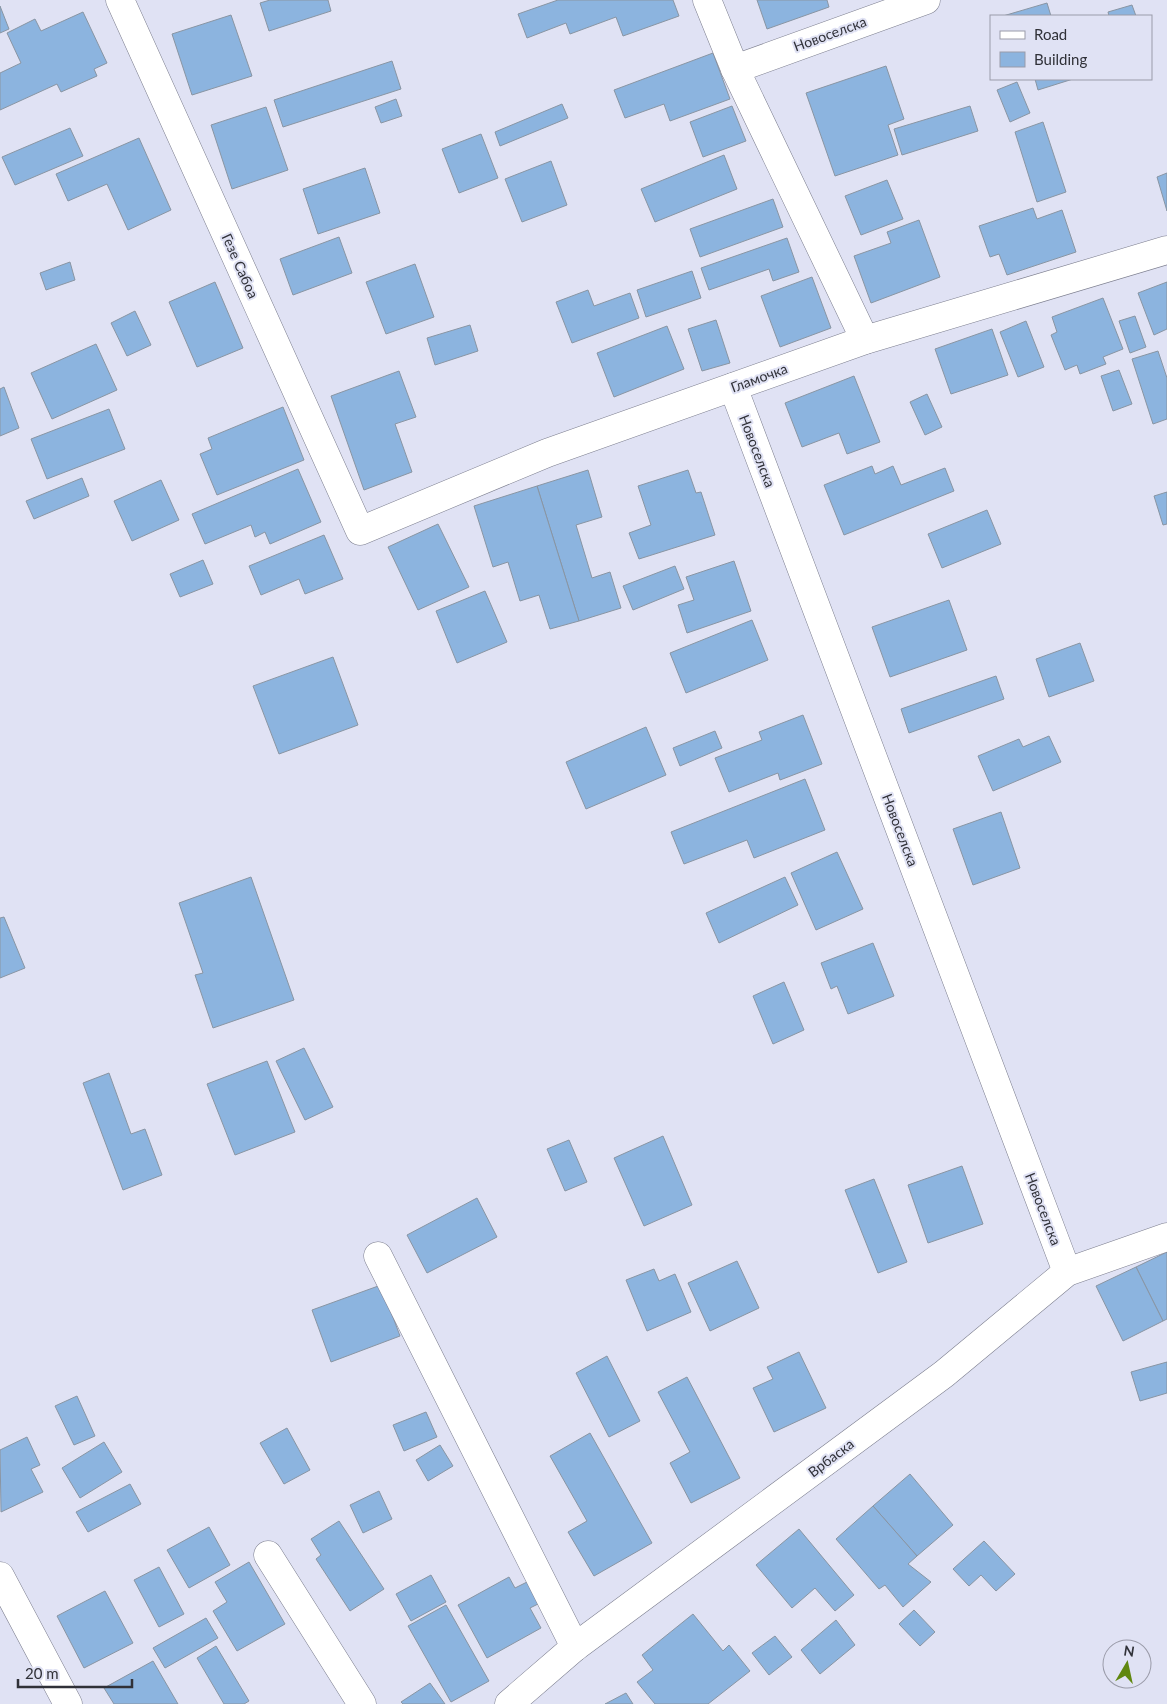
<svg xmlns="http://www.w3.org/2000/svg" width="1167" height="1704" font-family="Lato,sans-serif">
	<style>
		.building { fill: #8cb4df; stroke: #8995a3 }
		.lines { fill: none; stroke-linecap: round; stroke-linejoin: round }
		.minor-casing { stroke: #7c7e8e; stroke-width: 29 }
		.minor { stroke: #fff; stroke-width: 28 }
		.labels { text-anchor: middle; stroke-width: 4; stroke-linejoin: round; paint-order: stroke }
		.street-label { font-size: 14px; fill: #303138; stroke: #e0e2f4 }
	</style>
	<rect width="100%" height="100%" fill="#e0e2f4"/>
	<g class="building">
		<path d="M 270,0 L 328,0 L 331,11 L 269,31 L 260,3 Z"/>
		<path d="M 558,0 L 673,0 L 679,16 L 623,36 L 616,17 L 570,34 L 566,23 L 527,38 L 518,14 Z"/>
		<path d="M 757,0 L 827,0 L 829,7 L 767,29 Z"/>
		<path d="M 1047,3 L 1051,16 L 1003,16 Z"/>
		<path d="M 1132,5 L 1136,16 L 1109,16 L 1108,12 Z"/>
		<path d="M 0,6 L 9,29 L 0,33 Z"/>
		<path d="M 83,12 L 107,63 L 94,69 L 97,76 L 61,92 L 57,84 L 0,110 L 0,73 L 21,63 L 7,33 L 35,19 L 41,31 Z"/>
		<path d="M 231,15 L 252,76 L 192,95 L 172,34 Z"/>
		<path d="M 713,53 L 730,99 L 670,121 L 664,104 L 625,118 L 614,90 Z"/>
		<path d="M 392,61 L 401,89 L 283,127 L 274,100 Z"/>
		<path d="M 886,66 L 904,119 L 888,125 L 898,155 L 835,176 L 806,93 Z"/>
		<path d="M 1035,79 L 1073,79 L 1038,90 Z"/>
		<path d="M 1017,82 L 1030,113 L 1010,122 L 997,90 Z"/>
		<path d="M 396,99 L 402,116 L 381,123 L 375,107 Z"/>
		<path d="M 562,104 L 568,118 L 500,146 L 495,132 Z"/>
		<path d="M 732,106 L 746,141 L 703,157 L 690,122 Z"/>
		<path d="M 970,106 L 978,131 L 902,155 L 894,129 Z"/>
		<path d="M 266,107 L 288,170 L 232,189 L 211,125 Z"/>
		<path d="M 1043,122 L 1066,192 L 1037,202 L 1015,132 Z"/>
		<path d="M 70,128 L 83,156 L 15,185 L 2,157 Z"/>
		<path d="M 481,134 L 498,178 L 459,193 L 442,149 Z"/>
		<path d="M 139,138 L 171,210 L 128,230 L 107,184 L 68,201 L 56,174 Z"/>
		<path d="M 724,155 L 737,189 L 655,222 L 641,189 Z"/>
		<path d="M 551,161 L 567,205 L 522,222 L 505,179 Z"/>
		<path d="M 365,168 L 380,213 L 318,234 L 303,189 Z"/>
		<path d="M 1167,173 L 1167,211 L 1157,177 Z"/>
		<path d="M 887,180 L 903,219 L 861,235 L 845,196 Z"/>
		<path d="M 773,199 L 783,227 L 700,257 L 690,229 Z"/>
		<path d="M 1033,208 L 1037,219 L 1062,210 L 1076,252 L 1007,275 L 999,254 L 990,257 L 979,226 Z"/>
		<path d="M 919,220 L 940,277 L 871,303 L 854,256 L 891,243 L 887,232 Z"/>
		<path d="M 339,237 L 352,273 L 293,295 L 280,259 Z"/>
		<path d="M 787,238 L 799,272 L 773,281 L 769,269 L 709,290 L 701,268 Z"/>
		<path d="M 70,262 L 75,280 L 46,290 L 40,273 Z"/>
		<path d="M 415,264 L 434,317 L 386,334 L 366,282 Z"/>
		<path d="M 692,271 L 701,298 L 646,317 L 637,290 Z"/>
		<path d="M 812,277 L 831,328 L 780,347 L 761,296 Z"/>
		<path d="M 215,282 L 243,348 L 197,367 L 169,302 Z"/>
		<path d="M 1167,282 L 1167,329 L 1154,335 L 1138,293 Z"/>
		<path d="M 588,290 L 594,306 L 630,293 L 639,318 L 572,343 L 556,302 Z"/>
		<path d="M 1103,298 L 1123,349 L 1103,357 L 1106,364 L 1080,374 L 1077,365 L 1065,370 L 1051,335 L 1057,332 L 1052,317 Z"/>
		<path d="M 135,311 L 151,345 L 127,356 L 111,323 Z"/>
		<path d="M 1135,316 L 1146,347 L 1130,353 L 1119,321 Z"/>
		<path d="M 716,320 L 730,363 L 702,371 L 688,329 Z"/>
		<path d="M 1026,321 L 1044,367 L 1018,377 L 1000,332 Z"/>
		<path d="M 470,325 L 478,351 L 435,365 L 427,338 Z"/>
		<path d="M 667,326 L 684,369 L 614,397 L 597,353 Z"/>
		<path d="M 992,329 L 1008,375 L 951,394 L 935,349 Z"/>
		<path d="M 96,344 L 117,390 L 52,419 L 31,373 Z"/>
		<path d="M 1158,351 L 1167,378 L 1167,419 L 1153,424 L 1132,359 Z"/>
		<path d="M 1119,370 L 1132,404 L 1113,411 L 1101,376 Z"/>
		<path d="M 399,371 L 416,417 L 395,424 L 412,472 L 364,490 L 331,396 Z"/>
		<path d="M 854,376 L 880,442 L 847,454 L 839,433 L 802,447 L 785,403 Z"/>
		<path d="M 4,387 L 19,428 L 0,436 L 0,389 Z"/>
		<path d="M 927,394 L 942,427 L 925,435 L 910,402 Z"/>
		<path d="M 283,407 L 304,460 L 217,495 L 200,454 L 212,449 L 208,438 Z"/>
		<path d="M 109,409 L 125,449 L 47,479 L 31,439 Z"/>
		<path d="M 872,466 L 875,474 L 893,466 L 901,485 L 945,468 L 954,491 L 844,535 L 824,485 Z"/>
		<path d="M 298,469 L 321,522 L 270,544 L 265,532 L 255,537 L 251,525 L 205,544 L 192,514 Z"/>
		<path d="M 588,470 L 602,517 L 576,525 L 592,578 L 610,572 L 621,608 L 579,621 L 537,486 Z"/>
		<path d="M 688,470 L 696,493 L 701,492 L 715,535 L 639,559 L 629,533 L 651,525 L 638,486 Z"/>
		<path d="M 82,478 L 89,496 L 34,519 L 26,501 Z"/>
		<path d="M 161,480 L 179,520 L 132,541 L 114,501 Z"/>
		<path d="M 537,486 L 579,621 L 550,629 L 539,595 L 520,601 L 508,562 L 493,567 L 474,506 Z"/>
		<path d="M 1167,492 L 1167,524 L 1163,525 L 1154,496 Z"/>
		<path d="M 987,510 L 1001,544 L 942,568 L 928,534 Z"/>
		<path d="M 438,524 L 469,587 L 418,610 L 388,547 Z"/>
		<path d="M 324,535 L 343,579 L 305,594 L 299,579 L 261,595 L 249,566 Z"/>
		<path d="M 203,560 L 213,584 L 180,597 L 170,574 Z"/>
		<path d="M 734,561 L 751,611 L 687,633 L 678,605 L 694,600 L 686,577 Z"/>
		<path d="M 675,566 L 684,589 L 633,610 L 623,586 Z"/>
		<path d="M 485,591 L 507,642 L 457,663 L 436,611 Z"/>
		<path d="M 949,600 L 967,650 L 890,677 L 872,627 Z"/>
		<path d="M 752,620 L 768,660 L 686,693 L 670,653 Z"/>
		<path d="M 1080,643 L 1094,681 L 1049,697 L 1036,659 Z"/>
		<path d="M 333,657 L 358,725 L 279,754 L 253,686 Z"/>
		<path d="M 996,676 L 1004,699 L 909,733 L 901,709 Z"/>
		<path d="M 803,715 L 822,764 L 780,780 L 778,773 L 729,792 L 715,758 L 762,740 L 759,732 Z"/>
		<path d="M 646,727 L 666,775 L 586,809 L 566,762 Z"/>
		<path d="M 715,731 L 722,748 L 680,766 L 673,748 Z"/>
		<path d="M 1049,736 L 1061,762 L 993,791 L 978,756 L 1019,739 L 1023,747 Z"/>
		<path d="M 805,779 L 825,830 L 754,858 L 747,840 L 684,864 L 671,832 Z"/>
		<path d="M 1001,812 L 1020,868 L 973,885 L 953,829 Z"/>
		<path d="M 837,852 L 863,909 L 816,930 L 791,873 Z"/>
		<path d="M 251,877 L 294,1000 L 213,1028 L 195,975 L 203,973 L 179,903 Z"/>
		<path d="M 785,877 L 798,905 L 719,943 L 706,913 Z"/>
		<path d="M 4,917 L 25,968 L 0,978 L 0,918 Z"/>
		<path d="M 873,943 L 894,996 L 848,1014 L 837,986 L 831,989 L 821,963 Z"/>
		<path d="M 784,982 L 804,1030 L 773,1044 L 753,996 Z"/>
		<path d="M 304,1048 L 333,1107 L 305,1120 L 276,1061 Z"/>
		<path d="M 267,1061 L 295,1132 L 235,1155 L 207,1084 Z"/>
		<path d="M 109,1073 L 131,1134 L 145,1129 L 162,1175 L 123,1190 L 83,1083 Z"/>
		<path d="M 663,1136 L 692,1205 L 644,1226 L 614,1158 Z"/>
		<path d="M 569,1140 L 587,1182 L 565,1191 L 547,1149 Z"/>
		<path d="M 962,1166 L 983,1224 L 928,1243 L 908,1185 Z"/>
		<path d="M 874,1179 L 907,1262 L 878,1273 L 845,1190 Z"/>
		<path d="M 477,1198 L 497,1237 L 427,1273 L 407,1235 Z"/>
		<path d="M 1167,1252 L 1167,1319 L 1163,1321 L 1136,1267 Z"/>
		<path d="M 737,1261 L 759,1308 L 710,1331 L 688,1283 Z"/>
		<path d="M 1136,1267 L 1163,1321 L 1123,1341 L 1096,1286 Z"/>
		<path d="M 654,1269 L 659,1281 L 675,1274 L 691,1312 L 647,1331 L 626,1280 Z"/>
		<path d="M 381,1285 L 400,1336 L 331,1362 L 312,1310 Z"/>
		<path d="M 799,1352 L 826,1408 L 774,1432 L 753,1388 L 773,1379 L 767,1367 Z"/>
		<path d="M 607,1356 L 640,1421 L 609,1437 L 576,1373 Z"/>
		<path d="M 1167,1362 L 1167,1393 L 1140,1401 L 1131,1372 Z"/>
		<path d="M 687,1377 L 740,1478 L 691,1503 L 670,1463 L 690,1452 L 658,1392 Z"/>
		<path d="M 77,1396 L 95,1436 L 74,1445 L 55,1406 Z"/>
		<path d="M 426,1412 L 437,1437 L 404,1451 L 393,1425 Z"/>
		<path d="M 287,1428 L 310,1470 L 284,1484 L 260,1443 Z"/>
		<path d="M 590,1433 L 652,1543 L 594,1576 L 568,1532 L 587,1521 L 550,1456 Z"/>
		<path d="M 27,1437 L 40,1465 L 31,1469 L 43,1492 L 1,1512 L 0,1450 Z"/>
		<path d="M 104,1442 L 122,1472 L 80,1498 L 62,1468 Z"/>
		<path d="M 440,1445 L 453,1466 L 428,1481 L 416,1460 Z"/>
		<path d="M 910,1474 L 953,1525 L 917,1556 L 873,1506 Z"/>
		<path d="M 130,1484 L 141,1504 L 88,1532 L 76,1512 Z"/>
		<path d="M 379,1491 L 392,1519 L 363,1533 L 350,1505 Z"/>
		<path d="M 873,1506 L 917,1556 L 908,1564 L 931,1582 L 903,1607 L 885,1585 L 879,1589 L 836,1539 Z"/>
		<path d="M 339,1521 L 384,1589 L 350,1611 L 316,1559 L 321,1555 L 311,1539 Z"/>
		<path d="M 209,1527 L 230,1565 L 189,1588 L 167,1550 Z"/>
		<path d="M 799,1529 L 854,1595 L 835,1611 L 815,1588 L 792,1608 L 756,1565 Z"/>
		<path d="M 984,1541 L 1015,1574 L 996,1591 L 981,1575 L 969,1586 L 953,1569 Z"/>
		<path d="M 249,1562 L 285,1624 L 237,1651 L 213,1611 L 227,1602 L 215,1582 Z"/>
		<path d="M 159,1567 L 184,1614 L 159,1627 L 134,1580 Z"/>
		<path d="M 431,1575 L 446,1602 L 411,1621 L 396,1594 Z"/>
		<path d="M 509,1577 L 515,1588 L 529,1581 L 540,1603 L 530,1608 L 541,1628 L 487,1658 L 458,1605 Z"/>
		<path d="M 105,1591 L 133,1643 L 84,1668 L 57,1616 Z"/>
		<path d="M 446,1605 L 489,1681 L 451,1702 L 408,1626 Z"/>
		<path d="M 914,1610 L 935,1632 L 920,1646 L 899,1624 Z"/>
		<path d="M 693,1614 L 723,1651 L 729,1645 L 750,1671 L 708,1704 L 655,1704 L 637,1682 L 653,1670 L 642,1655 Z"/>
		<path d="M 206,1618 L 218,1638 L 165,1668 L 153,1648 Z"/>
		<path d="M 836,1620 L 855,1645 L 820,1674 L 801,1650 Z"/>
		<path d="M 775,1636 L 792,1657 L 769,1675 L 752,1653 Z"/>
		<path d="M 216,1646 L 249,1701 L 244,1704 L 224,1704 L 197,1658 Z"/>
		<path d="M 153,1661 L 178,1704 L 114,1704 L 104,1688 Z"/>
		<path d="M 430,1683 L 445,1704 L 403,1704 L 401,1702 Z"/>
		<path d="M 626,1693 L 633,1704 L 605,1704 Z"/>
	</g>
	<g class="lines">
		<g class="minor-casing">
			<g id="minor">
				<path d="M 120,0 L 360,531 L 547,453 L 865,340 L 1167,250"/>
				<path d="M 707,0 L 735,69 L 865,340"/>
				<path d="M 735,69 L 926,0"/>
				<path d="M 733,387 L 1067,1272"/>
				<path d="M 378,1256 L 575,1647"/>
				<path d="M 268,1555 L 362,1704"/>
				<path d="M 0,1576 L 68,1704"/>
				<path d="M 509,1704 L 575,1647 L 944,1374 L 1067,1272 L 1167,1237"/>
			</g>
		</g>
		<use href="#minor" class="minor"/>
	</g>
	<g class="labels">
		<g class="street-label">
			<text transform="translate(830 34) rotate(-20)" y="5">Новоселска</text>
			<text transform="translate(240 266) rotate(66)" y="5">Гезе Сабоа</text>
			<text transform="translate(759 378) rotate(-20)" y="5">Гламочка</text>
			<text transform="translate(757 451) rotate(69)" y="5">Новоселска</text>
			<text transform="translate(900 830) rotate(69)" y="5">Новоселска</text>
			<text transform="translate(1043 1209) rotate(69)" y="5">Новоселска</text>
			<text transform="translate(831 1458) rotate(-37)" y="5">Врбаска</text>
		</g>
	</g>
	<rect x="990" y="15" width="162" height="65" fill="#e0e2f4" stroke="#9a9ba9"/>
	<rect x="1000" y="31" width="25" height="8" fill="#ffffff" stroke="#9a9ba9"/>
	<text x="1034" y="40" font-size="15" fill="#303138">Road</text>
	<rect x="1000" y="52" width="25" height="15" fill="#8cb4df" stroke="#9a9ba9"/>
	<text x="1034" y="65" font-size="15" fill="#303138">Building</text>
	<g transform="translate(1127 1664) rotate(9)"><circle r="24" fill="#e0e2f4" stroke="#9a9ba9"/>
	<path d="M0-4L9 19L0 12L-9 19Z" fill="#60870f"/>
	<text y="-8" font-size="14" font-weight="bold" text-anchor="middle" fill="#303138">N</text>
	</g>
	<path d="M18 1679v8h114v-8" fill="none" stroke="#303138" stroke-width="2.5"/>
	<text x="25" y="1679" font-size="15" fill="#303138" stroke="#e0e2f4" stroke-width="4" paint-order="stroke">20 m</text>
</svg>
